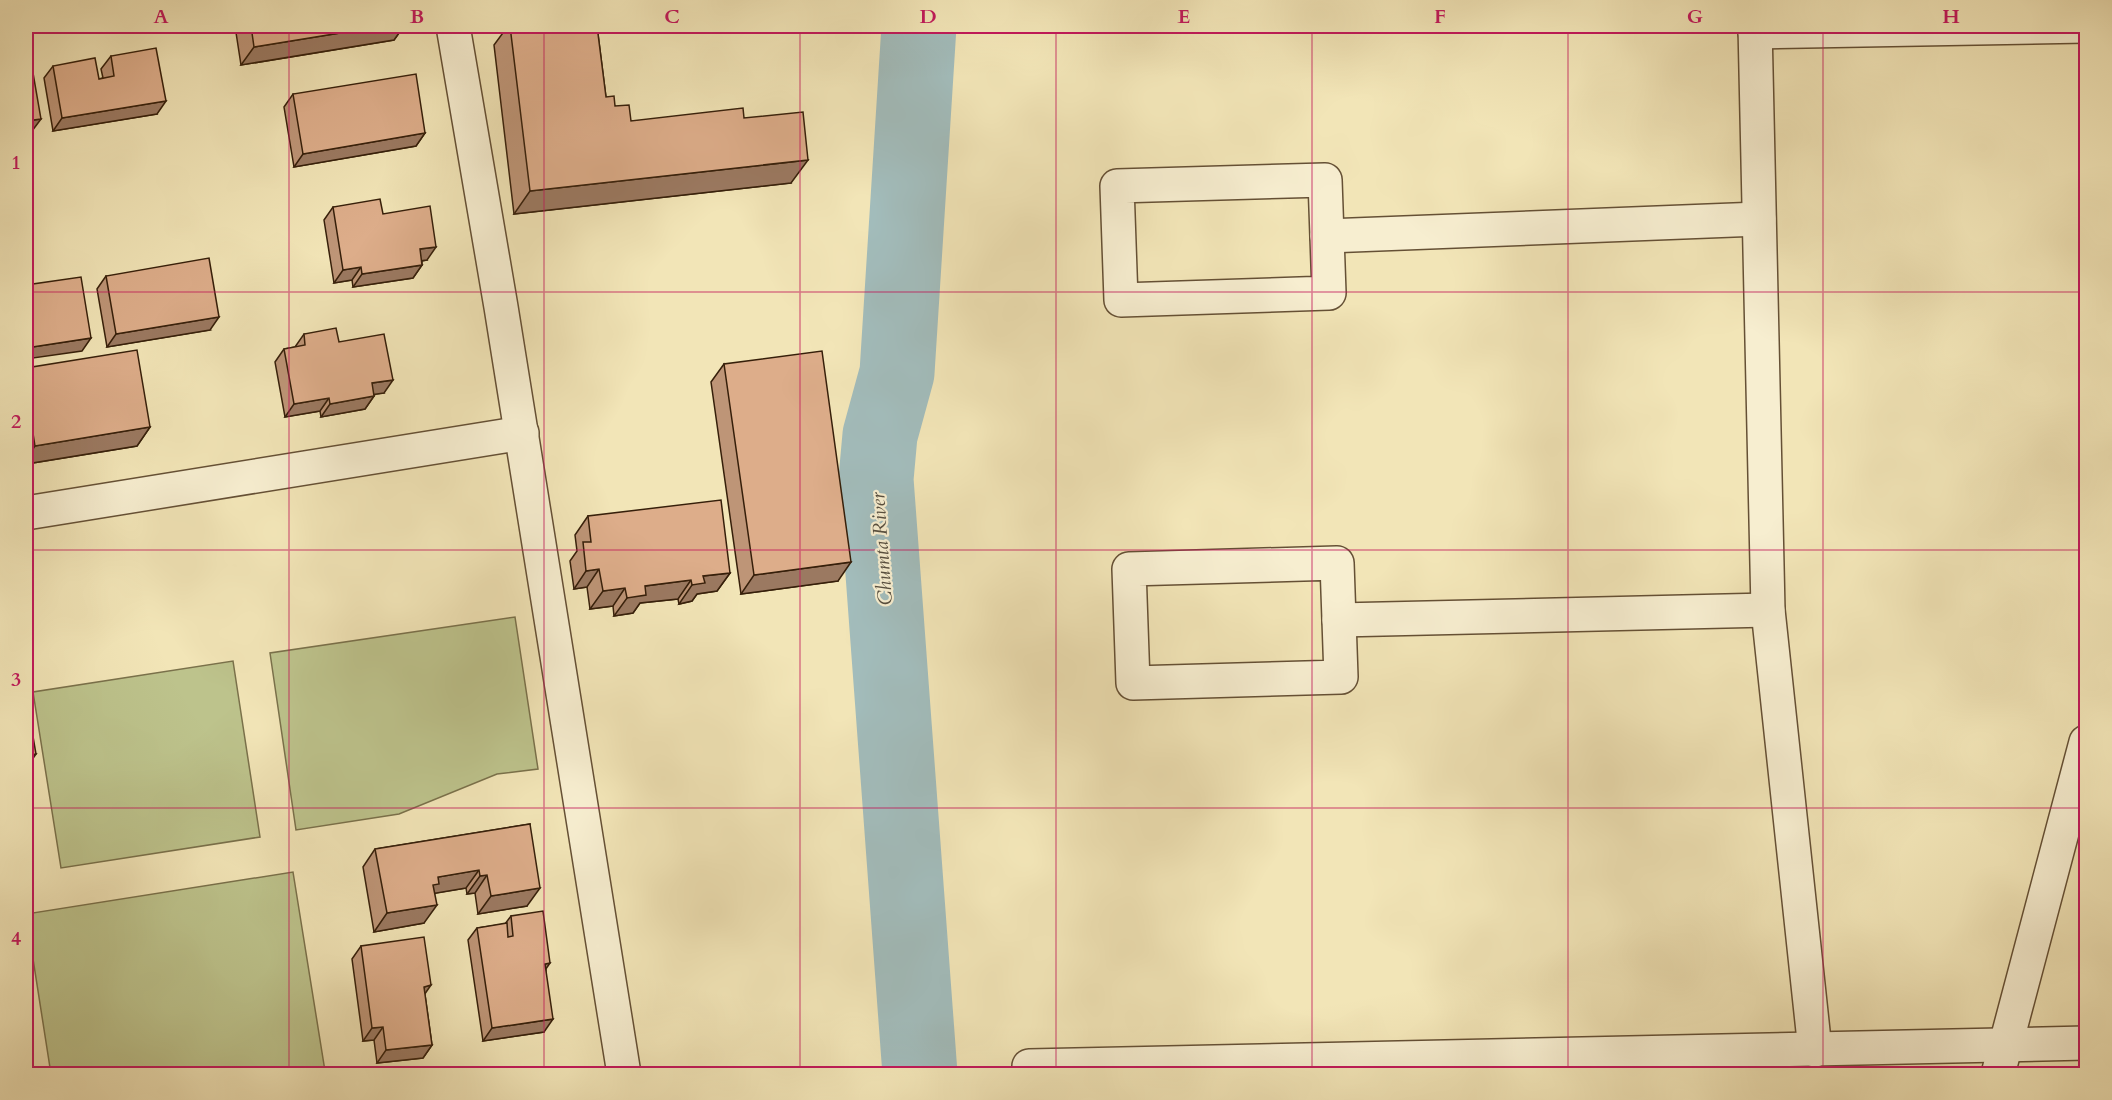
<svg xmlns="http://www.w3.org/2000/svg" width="2112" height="1100" font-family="Cardo,serif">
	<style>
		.green { fill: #bdc38c; stroke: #7a714b; stroke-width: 1.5 }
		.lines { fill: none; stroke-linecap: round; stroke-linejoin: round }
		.river { stroke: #a2bcbb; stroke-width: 75 }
		.street-casing { stroke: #655035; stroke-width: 36 }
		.street { stroke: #f7eed0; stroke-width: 33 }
		.wall { fill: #be9577; stroke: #361f0a; stroke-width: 1.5 }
		.shaded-wall { fill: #9b7961; stroke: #361f0a; stroke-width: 1.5 }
		.building { fill: #ddad8a; stroke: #361f0a; stroke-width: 1.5 }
		.grid { fill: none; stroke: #c2185b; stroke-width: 1.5; stroke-opacity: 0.55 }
		.labels { text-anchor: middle; stroke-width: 4.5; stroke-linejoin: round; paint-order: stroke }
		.water-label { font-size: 20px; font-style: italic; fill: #564e3f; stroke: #f7eed0 }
		.neatline { fill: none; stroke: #c2185b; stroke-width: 2 }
		.grid-label { font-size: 20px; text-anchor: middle; font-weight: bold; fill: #c2185b }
	</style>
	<rect width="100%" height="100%" fill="#f2e5b7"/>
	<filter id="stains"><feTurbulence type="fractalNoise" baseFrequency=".00333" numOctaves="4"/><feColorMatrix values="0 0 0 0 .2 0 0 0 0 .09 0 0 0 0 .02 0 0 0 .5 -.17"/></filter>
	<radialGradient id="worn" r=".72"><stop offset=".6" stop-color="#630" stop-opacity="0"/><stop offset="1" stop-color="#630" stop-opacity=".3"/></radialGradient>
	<g class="green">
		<path d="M 515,617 L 538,769 L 497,774 L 399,814 L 296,830 L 270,653 Z"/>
		<path d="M 233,661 L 260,837 L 61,868 L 33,692 Z"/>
		<path d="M 293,872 L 325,1071 L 301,1074 L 51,1074 L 26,914 Z"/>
	</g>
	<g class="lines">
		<path class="river" d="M 919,26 L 897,373 L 880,435 L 876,479 L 920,1074"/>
		<g class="street-casing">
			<g id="street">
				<path d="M 453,26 L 501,307 L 624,1074"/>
				<path d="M 1755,26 L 1768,610 L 1815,1050"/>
				<path d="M 1755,32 L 2086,26"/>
				<path d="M 1325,180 L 1329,293 L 1121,300 L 1117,186 Z"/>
				<path d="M 1327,236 L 1759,219"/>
				<path d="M 26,513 L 522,433"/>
				<path d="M 1337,563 L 1341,677 L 1133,683 L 1129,569 Z"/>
				<path d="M 1339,620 L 1768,610"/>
				<path d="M 1029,1066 L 2086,1043"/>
				<path d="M 1998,1074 L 2086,742"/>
			</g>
		</g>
		<use href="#street" class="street"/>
	</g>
	<g class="wall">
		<path d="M 235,26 L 404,26 L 394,40 L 241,65 Z"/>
		<path d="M 508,26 L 597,26 L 606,97 L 631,121 L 744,118 L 791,183 L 514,214 L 494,45 Z"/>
		<path d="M 111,56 L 157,114 L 53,131 L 44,78 L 53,66 L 99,79 L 103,78 L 101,69 Z"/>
		<path d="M 293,94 L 425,133 L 416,146 L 294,167 L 284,107 Z"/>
		<path d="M 333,207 L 383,214 L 427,260 L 422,261 L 422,265 L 413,278 L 353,287 L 352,280 L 334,283 L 324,220 Z"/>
		<path d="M 106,276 L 210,330 L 107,347 L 97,289 Z"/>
		<path d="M 304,334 L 339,342 L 384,393 L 374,394 L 374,396 L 365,409 L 321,417 L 320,411 L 285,417 L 275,362 L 284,349 L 295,347 Z"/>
		<path d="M 724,364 L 838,581 L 741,594 L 711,382 Z"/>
		<path d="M 26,368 L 150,427 L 137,446 L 26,464 Z"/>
		<path d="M 588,516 L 730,573 L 717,591 L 697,594 L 692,601 L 679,604 L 678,599 L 640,603 L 633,613 L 614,616 L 613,606 L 590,609 L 587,587 L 574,589 L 570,561 L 577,551 L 575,535 Z"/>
		<path d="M 530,824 L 527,906 L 478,914 L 475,893 L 467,894 L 466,888 L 435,893 L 424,923 L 374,932 L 363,867 L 375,849 Z"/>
		<path d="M 511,916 L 546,970 L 544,1032 L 483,1041 L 468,940 L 477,928 L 505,924 Z"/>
		<path d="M 361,946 L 425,995 L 432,1045 L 423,1058 L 377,1063 L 374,1040 L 363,1041 L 352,959 Z"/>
	</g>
	<g class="shaded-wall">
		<path d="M 383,26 L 404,26 L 394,40 L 241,65 L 254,47 Z"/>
		<path d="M 166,101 L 157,114 L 53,131 L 62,118 Z"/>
		<path d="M 41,119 L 32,131 L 26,132 L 26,121 Z"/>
		<path d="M 425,133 L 416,146 L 294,167 L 303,154 Z"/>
		<path d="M 808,160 L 791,183 L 514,214 L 530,191 Z"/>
		<path d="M 436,247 L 427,260 L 411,262 L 420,249 Z"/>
		<path d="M 422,265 L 413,278 L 353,287 L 362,274 Z"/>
		<path d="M 361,267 L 352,280 L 334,283 L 343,270 Z"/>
		<path d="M 219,317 L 210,330 L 107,347 L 116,334 Z"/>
		<path d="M 91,338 L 82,351 L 26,359 L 26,348 Z"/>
		<path d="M 393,380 L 384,393 L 363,396 L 372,383 Z"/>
		<path d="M 374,396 L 365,409 L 321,417 L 330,404 Z"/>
		<path d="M 329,398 L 320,411 L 285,417 L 294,404 Z"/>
		<path d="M 150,427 L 137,446 L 26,464 L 26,459 L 35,446 Z"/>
		<path d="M 851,562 L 838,581 L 741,594 L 754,575 Z"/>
		<path d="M 599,569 L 587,587 L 574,589 L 586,571 Z"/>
		<path d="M 730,573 L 717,591 L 697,594 L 692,601 L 679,604 L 692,585 L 703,576 Z"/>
		<path d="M 691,580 L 678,599 L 640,603 L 633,613 L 614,616 L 627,598 L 645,586 Z"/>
		<path d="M 625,588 L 613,606 L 590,609 L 603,591 Z"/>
		<path d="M 36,754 L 27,767 L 26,767 L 26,756 Z"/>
		<path d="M 479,870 L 466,888 L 425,895 L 438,877 Z"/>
		<path d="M 487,875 L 475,893 L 467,894 L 480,876 Z"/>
		<path d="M 540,888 L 527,906 L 478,914 L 491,896 Z"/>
		<path d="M 437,905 L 424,923 L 374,932 L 387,913 Z"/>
		<path d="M 550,963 L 541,976 L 545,964 Z"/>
		<path d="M 431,985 L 422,998 L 424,987 Z"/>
		<path d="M 553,1019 L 544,1032 L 483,1041 L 492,1028 Z"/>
		<path d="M 383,1027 L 374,1040 L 363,1041 L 372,1028 Z"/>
		<path d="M 432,1045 L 423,1058 L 377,1063 L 386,1050 Z"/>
	</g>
	<g class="building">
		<path d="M 251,26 L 383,26 L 254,47 Z"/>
		<path d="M 510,26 L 597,26 L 606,97 L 614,96 L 615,106 L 629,105 L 631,121 L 743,108 L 744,118 L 803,112 L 808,160 L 530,191 Z"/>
		<path d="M 156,48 L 166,101 L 62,118 L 53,66 L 95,58 L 99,79 L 114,76 L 111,56 Z"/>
		<path d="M 33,73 L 41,119 L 26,121 L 26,74 Z"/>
		<path d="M 416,74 L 425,133 L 303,154 L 293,94 Z"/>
		<path d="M 380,199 L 383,214 L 430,206 L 436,247 L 420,249 L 422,265 L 362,274 L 361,267 L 343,270 L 333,207 Z"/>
		<path d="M 26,242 L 28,256 L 26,257 Z"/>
		<path d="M 209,258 L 219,317 L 116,334 L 106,276 Z"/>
		<path d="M 81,277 L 91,338 L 26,348 L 26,285 Z"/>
		<path d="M 336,328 L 339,342 L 384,334 L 393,380 L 372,383 L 374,396 L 330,404 L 329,398 L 294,404 L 284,349 L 305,345 L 304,334 Z"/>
		<path d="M 137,350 L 150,427 L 35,446 L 26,389 L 26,368 Z"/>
		<path d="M 822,351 L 851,562 L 754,575 L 724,364 Z"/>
		<path d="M 721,500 L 730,573 L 703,576 L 705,583 L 692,585 L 691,580 L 645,586 L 646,595 L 627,598 L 625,588 L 603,591 L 599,569 L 586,571 L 583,542 L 591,542 L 588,516 Z"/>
		<path d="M 26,696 L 36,754 L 26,756 Z"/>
		<path d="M 530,824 L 540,888 L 491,896 L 487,875 L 480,876 L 479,870 L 438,877 L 439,884 L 433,885 L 437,905 L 387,913 L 375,849 Z"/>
		<path d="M 543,911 L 550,963 L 545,964 L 553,1019 L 492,1028 L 477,928 L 507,923 L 508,937 L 513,936 L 511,916 Z"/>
		<path d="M 424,937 L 431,985 L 424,987 L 432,1045 L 386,1050 L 383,1027 L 372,1028 L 361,946 Z"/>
	</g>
	<path class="grid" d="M 289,26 L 289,1074M 544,26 L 544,1074M 800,26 L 800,1074M 1056,26 L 1056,1074M 1312,26 L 1312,1074M 1568,26 L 1568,1074M 1823,26 L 1823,1074M 26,292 L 2086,292M 26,550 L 2086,550M 26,808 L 2086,808"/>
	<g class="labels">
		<g class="water-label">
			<text transform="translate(881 549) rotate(-94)" y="7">Chumta River</text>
		</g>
	</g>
	<rect width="2112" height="1100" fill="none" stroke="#f2e5b7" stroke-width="66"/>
	<rect x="33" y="33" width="2046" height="1034" class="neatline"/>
	<g class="grid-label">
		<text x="161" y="23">A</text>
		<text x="417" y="23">B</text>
		<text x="672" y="23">C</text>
		<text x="928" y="23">D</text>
		<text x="1184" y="23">E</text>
		<text x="1440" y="23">F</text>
		<text x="1695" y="23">G</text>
		<text x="1951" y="23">H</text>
		<text x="16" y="169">1</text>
		<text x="16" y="428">2</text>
		<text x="16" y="686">3</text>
		<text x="16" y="945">4</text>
	</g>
	<rect width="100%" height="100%" filter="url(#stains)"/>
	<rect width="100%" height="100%" fill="url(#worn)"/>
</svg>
